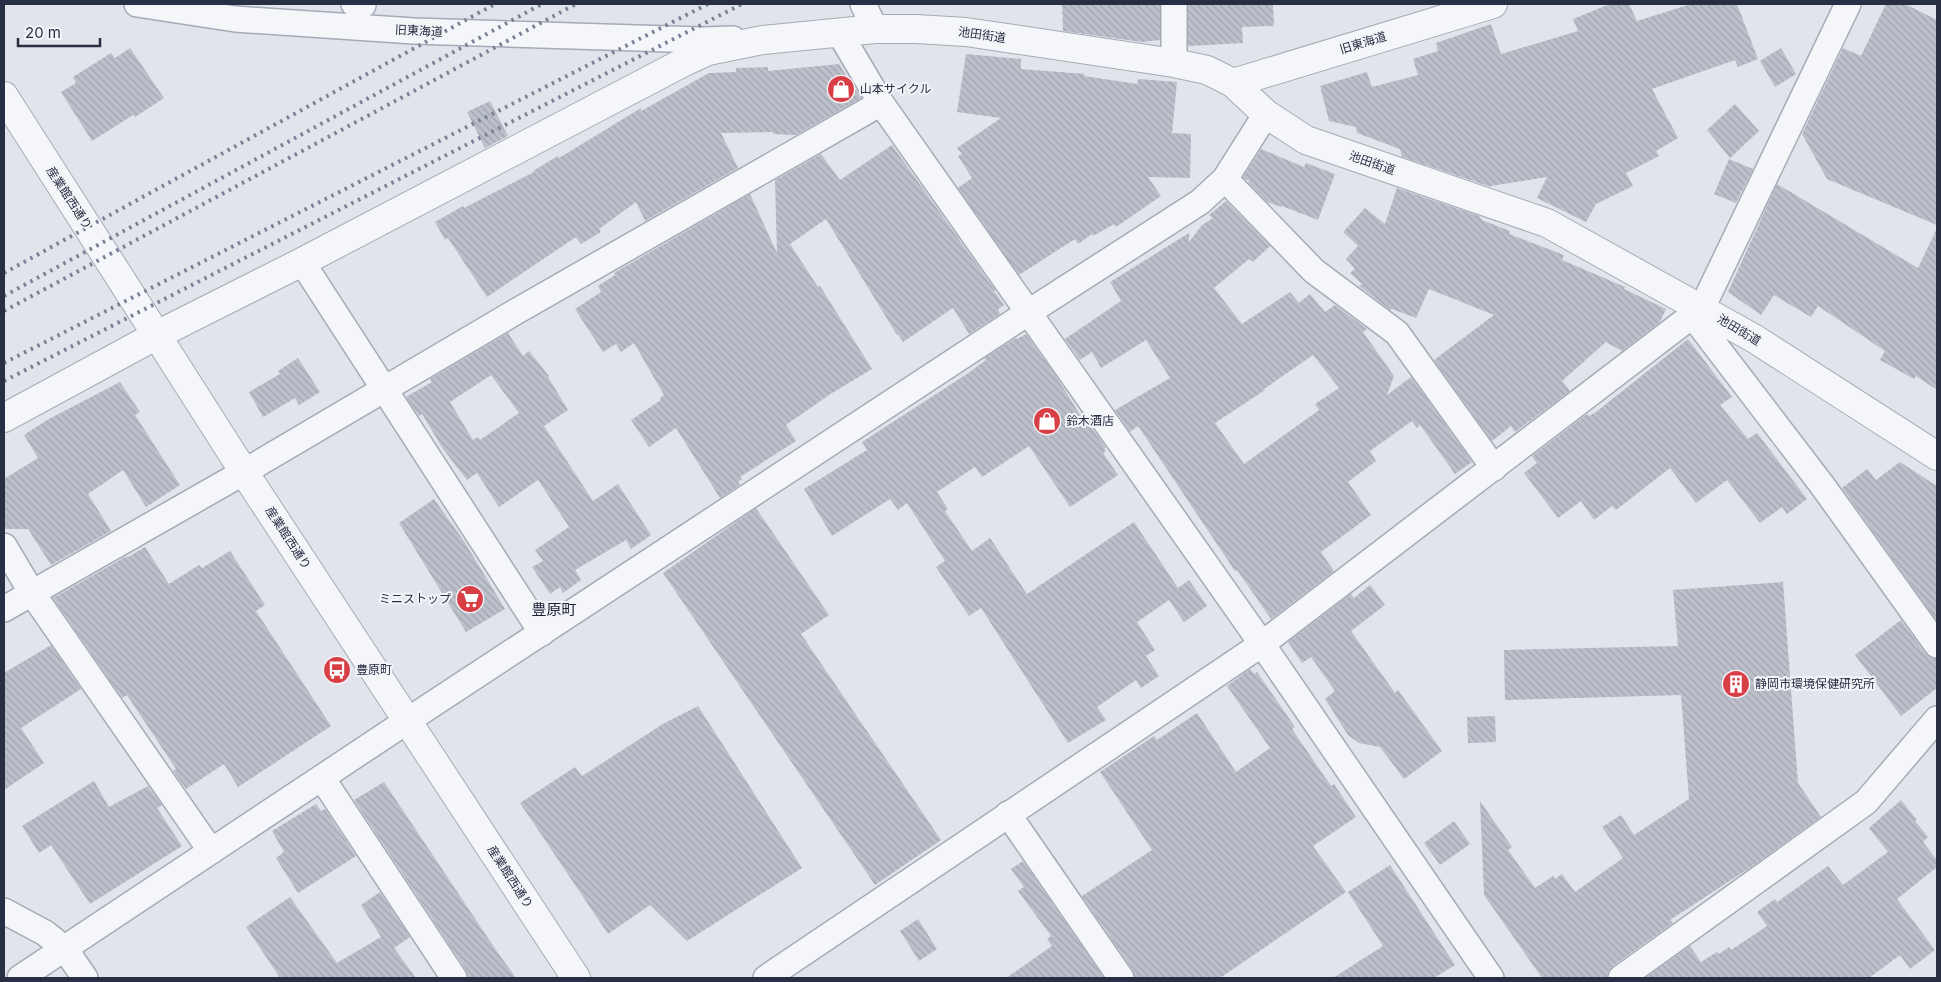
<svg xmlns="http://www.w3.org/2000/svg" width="1941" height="982" font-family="Inter,'Noto Sans JP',sans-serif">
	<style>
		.building { fill: url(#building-back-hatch); fill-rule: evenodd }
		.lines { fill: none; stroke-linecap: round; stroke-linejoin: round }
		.minor-casing { stroke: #a6aab6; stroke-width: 28 }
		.tertiary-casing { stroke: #a6aab6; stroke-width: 30 }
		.minor { stroke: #f5f6f9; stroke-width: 25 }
		.tertiary { stroke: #f5f6f9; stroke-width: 28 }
		.rail { stroke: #7a8196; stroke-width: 4; stroke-dasharray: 2.5 5; stroke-linecap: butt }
		.labels { text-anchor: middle; stroke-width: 4; stroke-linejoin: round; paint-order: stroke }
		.street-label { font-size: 12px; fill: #282f44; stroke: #f2f4f8 }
		.poi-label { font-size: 12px; fill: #282f44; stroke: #f2f4f8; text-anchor: start }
		.quarter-label { font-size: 15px; fill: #1b2035; stroke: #f2f4f8 }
	</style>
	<defs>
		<pattern id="building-back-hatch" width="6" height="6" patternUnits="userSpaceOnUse" patternTransform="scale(1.25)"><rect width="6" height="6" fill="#bbc0cb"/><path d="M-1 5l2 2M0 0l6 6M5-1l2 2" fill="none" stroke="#a1a5b0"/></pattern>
	</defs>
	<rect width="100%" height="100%" fill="#e2e4eb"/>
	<g class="building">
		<path d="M 1062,4 L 1160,4 L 1160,40 L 1142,42 L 1063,31 Z"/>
		<path d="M 1188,4 L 1273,4 L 1274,26 L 1242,27 L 1243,43 L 1188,46 Z"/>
		<path d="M 1610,4 L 1629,4 L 1637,21 L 1691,4 L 1737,4 L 1758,59 L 1738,67 L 1735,60 L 1652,89 L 1678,138 L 1656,151 L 1659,156 L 1626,173 L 1633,186 L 1596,204 L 1586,222 L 1537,198 L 1547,177 L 1491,186 L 1491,187 L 1402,157 L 1400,149 L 1357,133 L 1356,127 L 1329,121 L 1320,86 L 1367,72 L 1372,87 L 1418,75 L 1413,59 L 1438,51 L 1436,43 L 1491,24 L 1501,54 L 1578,31 L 1573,19 Z"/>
		<path d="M 1886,4 L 1905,4 L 1937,20 L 1937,225 L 1827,179 L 1802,134 L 1843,48 L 1861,56 Z"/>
		<path d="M 130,48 L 164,98 L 135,117 L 133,115 L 92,141 L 61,92 L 76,83 L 73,77 L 111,53 L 115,58 Z"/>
		<path d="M 1781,48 L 1796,74 L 1775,87 L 1760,61 Z"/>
		<path d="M 966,54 L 1021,59 L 1021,69 L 1085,74 L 1084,76 L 1137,84 L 1138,79 L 1177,82 L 1172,133 L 1191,134 L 1190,178 L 1148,177 L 1161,196 L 1116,227 L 1114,224 L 1093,236 L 1092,234 L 1078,244 L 1075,239 L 1019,275 L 958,188 L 972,178 L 958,156 L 962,154 L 957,148 L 1001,118 L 957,112 Z"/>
		<path d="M 839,64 L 861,98 L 796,135 L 773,134 L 773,132 L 721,133 L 738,168 L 645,221 L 636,202 L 599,229 L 601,232 L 581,244 L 576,237 L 487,297 L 448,238 L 445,240 L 435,222 L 463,206 L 464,208 L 534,172 L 533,171 L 558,156 L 559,158 L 641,108 L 641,111 L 709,73 L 736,72 L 736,68 L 768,67 L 768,71 Z"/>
		<path d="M 490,101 L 508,136 L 485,148 L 467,112 Z"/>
		<path d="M 1735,104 L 1759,131 L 1730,158 L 1707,130 Z"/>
		<path d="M 892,145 L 995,290 L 994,291 L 1004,305 L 998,309 L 1000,314 L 969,334 L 953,308 L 903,342 L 898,334 L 897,335 L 826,219 L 790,244 L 818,287 L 820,286 L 872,369 L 829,395 L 786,425 L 796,441 L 740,477 L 742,479 L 738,482 L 740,485 L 720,498 L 676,428 L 649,447 L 631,420 L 661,400 L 660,398 L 664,395 L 634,343 L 621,352 L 616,344 L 603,352 L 575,309 L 601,292 L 598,286 L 615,275 L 614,273 L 750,194 L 777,253 L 775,180 L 821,154 L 840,180 Z"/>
		<path d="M 1261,149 L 1304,167 L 1306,163 L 1335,174 L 1318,220 L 1282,206 L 1281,207 L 1267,202 L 1248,182 L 1250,180 L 1246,180 L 1243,177 Z"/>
		<path d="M 1729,159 L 1753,169 L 1736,203 L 1714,194 Z"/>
		<path d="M 1777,184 L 1918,268 L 1937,228 L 1937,390 L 1916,376 L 1914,379 L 1880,360 L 1885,351 L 1818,306 L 1811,317 L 1774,295 L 1761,315 L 1728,292 Z"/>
		<path d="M 1397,188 L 1479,216 L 1482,220 L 1510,231 L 1509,234 L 1564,255 L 1562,260 L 1625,287 L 1624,289 L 1666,309 L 1660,322 L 1622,351 L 1606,342 L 1562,381 L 1570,391 L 1515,432 L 1511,426 L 1492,441 L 1434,360 L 1494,315 L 1429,289 L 1416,318 L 1392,309 L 1390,310 L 1359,286 L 1362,284 L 1350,273 L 1355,269 L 1346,259 L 1358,246 L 1343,232 L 1365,208 L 1385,224 Z"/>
		<path d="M 1226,201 L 1270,246 L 1253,262 L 1249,259 L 1214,288 L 1242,324 L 1290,292 L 1299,303 L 1310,294 L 1325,312 L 1335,305 L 1367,329 L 1363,332 L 1394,376 L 1387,395 L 1411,377 L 1472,462 L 1455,474 L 1420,425 L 1417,428 L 1412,421 L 1370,451 L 1376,461 L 1348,482 L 1371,515 L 1321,552 L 1334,571 L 1271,619 L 1237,570 L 1235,571 L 1138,426 L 1130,432 L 1115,410 L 1170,378 L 1146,340 L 1101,368 L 1092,352 L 1080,360 L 1065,339 L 1121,301 L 1110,282 L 1189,233 L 1189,242 L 1202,225 L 1213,218 L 1209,215 ZM 1313,355 L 1339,388 L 1315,404 L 1319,410 L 1244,464 L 1215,423 L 1265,390 L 1264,389 Z"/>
		<path d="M 508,333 L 523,356 L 529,351 L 549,376 L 548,377 L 568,410 L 544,426 L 593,501 L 618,484 L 651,535 L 631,549 L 626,540 L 575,570 L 581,580 L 563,593 L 560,587 L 550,594 L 532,567 L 543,561 L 535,550 L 569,527 L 538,480 L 499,507 L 477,473 L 467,480 L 443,449 L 422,414 L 419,416 L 406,397 L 432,382 L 430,379 ZM 491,375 L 519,413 L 480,440 L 478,437 L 473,440 L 450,402 Z"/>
		<path d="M 1026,334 L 1056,376 L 1087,426 L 1090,425 L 1106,448 L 1104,449 L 1106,451 L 1103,453 L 1118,475 L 1070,507 L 1029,446 L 982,477 L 975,467 L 937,492 L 948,509 L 945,511 L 972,551 L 990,538 L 1027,594 L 1134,522 L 1178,588 L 1189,580 L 1207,606 L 1184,622 L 1169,600 L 1137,622 L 1155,650 L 1146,656 L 1159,676 L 1141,688 L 1136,680 L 1097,707 L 1106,720 L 1068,743 L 981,608 L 969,616 L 936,567 L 945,561 L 907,503 L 898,510 L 890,499 L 832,536 L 804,489 L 867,450 L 862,442 L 967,374 L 986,360 L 984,358 L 1016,338 L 1017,339 Z"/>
		<path d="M 1688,339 L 1732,397 L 1720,405 L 1748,439 L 1757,433 L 1807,499 L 1787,514 L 1782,507 L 1760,523 L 1727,480 L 1696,503 L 1670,468 L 1616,510 L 1612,506 L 1594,520 L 1581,501 L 1558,518 L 1524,473 L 1537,463 L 1532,456 L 1587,414 L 1589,416 L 1596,412 Z"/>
		<path d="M 298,358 L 320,392 L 299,405 L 295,398 L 263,417 L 249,392 L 280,374 L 278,371 Z"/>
		<path d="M 120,382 L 140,412 L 135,415 L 180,485 L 146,507 L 123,470 L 88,494 L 111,531 L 51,565 L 28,529 L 4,529 L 4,479 L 38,458 L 24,435 L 47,420 Z"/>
		<path d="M 1900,462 L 1937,486 L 1937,621 L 1842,488 L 1867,469 L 1876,480 Z"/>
		<path d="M 434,499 L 464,541 L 505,609 L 466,632 L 399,523 Z"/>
		<path d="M 756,508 L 829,615 L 801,634 L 941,840 L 875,885 L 663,573 Z"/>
		<path d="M 145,547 L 169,584 L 199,565 L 202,568 L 230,551 L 265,605 L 256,611 L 331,726 L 238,787 L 224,764 L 186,789 L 173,771 L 176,769 L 127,695 L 122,698 L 53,598 L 127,556 L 128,557 Z"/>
		<path d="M 1783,582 L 1798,783 L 1821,817 L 1751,867 L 1670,920 L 1673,923 L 1613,966 L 1608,972 L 1607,978 L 1542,978 L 1484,895 L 1480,801 L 1512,847 L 1508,850 L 1535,888 L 1553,876 L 1555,879 L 1562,874 L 1575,892 L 1623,858 L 1602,827 L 1621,815 L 1634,835 L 1689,799 L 1681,695 L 1505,700 L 1504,650 L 1678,646 L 1673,590 Z"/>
		<path d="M 1370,585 L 1385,605 L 1351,631 L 1395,693 L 1398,690 L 1442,751 L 1404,779 L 1380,747 L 1359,743 L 1348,735 L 1325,699 L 1335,691 L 1311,657 L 1302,663 L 1288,642 L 1351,594 L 1354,598 Z"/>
		<path d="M 1901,620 L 1925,653 L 1931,658 L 1937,659 L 1937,688 L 1901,716 L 1855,655 Z"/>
		<path d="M 51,645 L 81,689 L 21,728 L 44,763 L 4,790 L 4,673 Z"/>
		<path d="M 1250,669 L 1254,674 L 1257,672 L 1295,727 L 1292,729 L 1331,786 L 1334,784 L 1356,817 L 1313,846 L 1346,892 L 1220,978 L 1135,978 L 1133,970 L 1082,896 L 1152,850 L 1100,772 L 1154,736 L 1157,740 L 1197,713 L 1236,772 L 1270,748 L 1227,686 Z"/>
		<path d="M 698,706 L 802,868 L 687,941 L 650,905 L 608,934 L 520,803 L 575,767 L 582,776 L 663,724 Z"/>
		<path d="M 1495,716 L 1496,742 L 1468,743 L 1467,717 Z"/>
		<path d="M 94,781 L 109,807 L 148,786 L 162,805 L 157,808 L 182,846 L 90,904 L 51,845 L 39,853 L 22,826 Z"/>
		<path d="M 384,782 L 496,950 L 516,978 L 468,977 L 466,970 L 354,800 Z"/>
		<path d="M 1901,800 L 1917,820 L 1915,821 L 1928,837 L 1923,842 L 1937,860 L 1937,867 L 1897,899 L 1935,950 L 1910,969 L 1900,955 L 1869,978 L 1645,978 L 1690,946 L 1701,962 L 1717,952 L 1719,954 L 1729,947 L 1731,950 L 1767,926 L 1757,912 L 1775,899 L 1777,902 L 1828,866 L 1843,885 L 1888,852 L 1869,828 Z"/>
		<path d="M 316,804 L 321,811 L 325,809 L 356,856 L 298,893 L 276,858 L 284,852 L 272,831 Z"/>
		<path d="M 1454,821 L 1470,844 L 1440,865 L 1424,843 Z"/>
		<path d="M 1023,861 L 1104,978 L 1006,978 L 1052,946 L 1047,939 L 1051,936 L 1018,891 L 1024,887 L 1011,869 Z"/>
		<path d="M 1390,865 L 1455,965 L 1434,978 L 1333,978 L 1383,946 L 1348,892 Z"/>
		<path d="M 380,892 L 410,937 L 394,948 L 416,978 L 280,978 L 246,927 L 290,897 L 337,963 L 381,937 L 361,905 Z"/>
		<path d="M 918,919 L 937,949 L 919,961 L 900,931 Z"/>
	</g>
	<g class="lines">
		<g class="minor-casing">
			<g id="minor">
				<path d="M 137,4 L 235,19 L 414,31 L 702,40 L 733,39"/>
				<path d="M 354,4 L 363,5"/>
				<path d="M 863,4 L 875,29"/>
				<path d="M 1174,4 L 1174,63"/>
				<path d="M 839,32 L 881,103 L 1262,644 L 1491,978"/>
				<path d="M 1225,179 L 1314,271 L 1397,333 L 1494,468"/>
				<path d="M 302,262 L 542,633"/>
				<path d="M 1692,315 L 1822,485 L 1937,645"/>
				<path d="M 4,546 L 32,593 L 211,851"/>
				<path d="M 4,609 L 244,472 L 517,311 L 881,103"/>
				<path d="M 322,778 L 454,978"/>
				<path d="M 1008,814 L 1121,978"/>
				<path d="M 4,911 L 45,933 L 65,949 L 85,978"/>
				<path d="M 20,978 L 407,721 L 1029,312 L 1200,202 L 1225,179 L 1266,114"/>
				<path d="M 766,978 L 1262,644 L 1702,308 L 1848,4"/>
				<path d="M 1621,978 L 1866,802 L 1937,719"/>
			</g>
		</g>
		<g class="tertiary-casing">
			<g id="tertiary">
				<path d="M 1233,83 L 1493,4"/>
				<path d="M 4,96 L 244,472 L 576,978"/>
				<path d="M 4,418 L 157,335 L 302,262 L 684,62 L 708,51 L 763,40 L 875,29 L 916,29 L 966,32 L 1174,63 L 1207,70 L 1233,83 L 1266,114 L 1306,140 L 1547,223 L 1755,339 L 1937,456"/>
			</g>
		</g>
		<use href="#minor" class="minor"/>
		<use href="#tertiary" class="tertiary"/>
		<g class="rail">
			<path d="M 4,273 L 495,4"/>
			<path d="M 4,296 L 542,4"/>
			<path d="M 4,311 L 576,4"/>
			<path d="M 4,363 L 708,4"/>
			<path d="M 4,381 L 742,4"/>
		</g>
	</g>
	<defs>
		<g id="shop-disc" transform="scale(1.4375)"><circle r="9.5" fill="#d73f45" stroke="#f2f4f8"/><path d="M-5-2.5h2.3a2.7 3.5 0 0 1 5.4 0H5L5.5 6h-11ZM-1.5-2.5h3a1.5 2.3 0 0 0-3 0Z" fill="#fff"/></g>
		<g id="supermarket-disc" transform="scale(1.4375)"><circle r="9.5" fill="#d73f45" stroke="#f2f4f8"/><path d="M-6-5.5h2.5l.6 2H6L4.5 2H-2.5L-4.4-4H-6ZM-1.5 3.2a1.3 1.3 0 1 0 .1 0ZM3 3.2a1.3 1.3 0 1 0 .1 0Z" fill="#fff"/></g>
		<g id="bus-disc" transform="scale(1.4375)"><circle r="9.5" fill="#d73f45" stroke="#f2f4f8"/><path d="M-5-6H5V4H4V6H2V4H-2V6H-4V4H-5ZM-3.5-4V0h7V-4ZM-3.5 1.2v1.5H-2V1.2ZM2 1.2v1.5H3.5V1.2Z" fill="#fff"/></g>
		<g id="building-disc" transform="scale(1.4375)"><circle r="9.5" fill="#d73f45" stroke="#f2f4f8"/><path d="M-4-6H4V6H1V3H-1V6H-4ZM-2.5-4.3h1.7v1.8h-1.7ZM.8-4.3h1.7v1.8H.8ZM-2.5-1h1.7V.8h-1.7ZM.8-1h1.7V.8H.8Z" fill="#fff"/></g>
	</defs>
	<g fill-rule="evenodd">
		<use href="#shop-disc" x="841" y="89"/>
		<use href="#shop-disc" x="1047" y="421"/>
		<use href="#supermarket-disc" x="470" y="599"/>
		<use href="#bus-disc" x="337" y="670"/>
		<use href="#building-disc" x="1736" y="684"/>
	</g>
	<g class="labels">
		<g class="street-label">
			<text transform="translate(419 31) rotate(3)" y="4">旧東海道</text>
			<text transform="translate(982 35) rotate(8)" y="4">池田街道</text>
			<text transform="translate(1363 43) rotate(-17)" y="4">旧東海道</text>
			<text transform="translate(1372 163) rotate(19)" y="4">池田街道</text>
			<text transform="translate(69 198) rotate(57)" y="4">産業館西通り</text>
			<text transform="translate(1739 330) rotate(31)" y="4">池田街道</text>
			<text transform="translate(288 538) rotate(57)" y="4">産業館西通り</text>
			<text transform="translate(510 877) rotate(57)" y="4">産業館西通り</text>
		</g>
		<g class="poi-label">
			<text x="860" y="93">山本サイクル</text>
			<text x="1066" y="425">鈴木酒店</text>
			<text x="451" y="603" text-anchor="end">ミニストップ</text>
			<text x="356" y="674">豊原町</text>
			<text x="1755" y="688">静岡市環境保健研究所</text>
		</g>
		<g class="quarter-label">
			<text x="554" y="615">豊原町</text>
		</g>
	</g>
	<rect width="1941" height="982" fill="none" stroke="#282f44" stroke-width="10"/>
	<path d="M18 38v8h82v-8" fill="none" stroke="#282f44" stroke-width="2.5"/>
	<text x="25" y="38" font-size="15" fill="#282f44" stroke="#f2f4f8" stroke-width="4" paint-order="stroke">20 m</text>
</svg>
